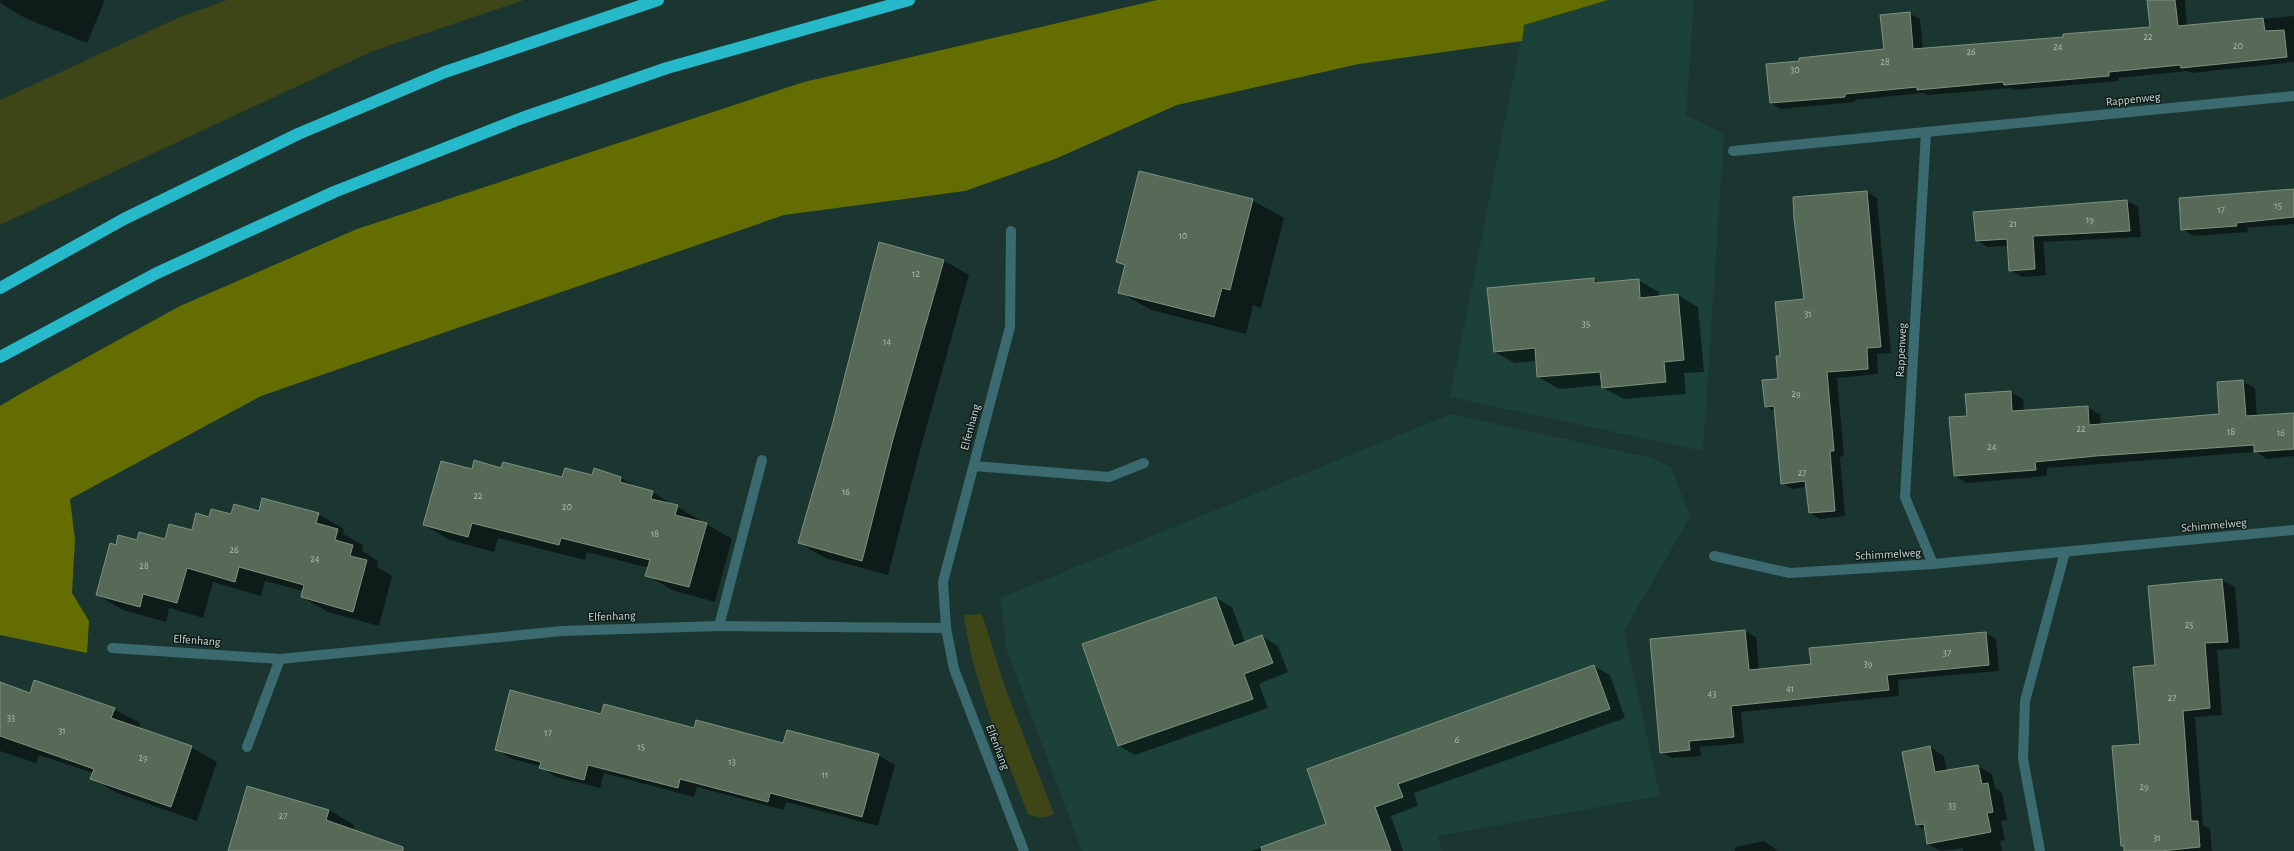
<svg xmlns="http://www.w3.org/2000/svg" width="2294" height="851" font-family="'Alegreya Sans',sans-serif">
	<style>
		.built { fill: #1b4138 }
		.green { fill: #3e4517 }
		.forest { fill: #636d00 }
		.shadow { fill: #0007 }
		.building { fill: #576a58; stroke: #7e927f }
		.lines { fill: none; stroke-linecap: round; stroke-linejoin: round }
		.minor { stroke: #3b6a71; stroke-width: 10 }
		.highway { stroke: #25b9ca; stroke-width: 12 }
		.labels { text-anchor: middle; stroke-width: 3; stroke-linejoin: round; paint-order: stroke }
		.number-label { font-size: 10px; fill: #acbdb5 }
		.street-label { font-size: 12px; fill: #c9d9d4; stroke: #0f1b18 }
	</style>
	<rect width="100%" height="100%" fill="#1b3630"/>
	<g class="built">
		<path d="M 1608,0 L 1694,0 L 1686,115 L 1724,134 L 1703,451 L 1450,397 L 1524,25 Z"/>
		<path d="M 1451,414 L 1652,458 L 1671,467 L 1690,517 L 1624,631 L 1660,796 L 1438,836 L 1442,851 L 1082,851 L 1007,651 L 1000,598 Z"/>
	</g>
	<g class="green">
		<path d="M 227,0 L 524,0 L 373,51 L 0,225 L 0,100 L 180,17 Z"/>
		<path d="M 982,614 L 1005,687 L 1054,814 C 1044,819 1037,818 1028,814 C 1003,749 973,685 964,615 Z"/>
	</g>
	<path class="forest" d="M 1157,0 L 1608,0 L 1524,25 L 1522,41 L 1359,64 L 1177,105 L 1055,159 L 965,191 L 784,215 L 261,396 L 70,499 L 75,540 L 72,593 L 89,621 L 87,653 L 0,635 L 0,406 L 20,394 L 180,306 L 357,229 L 804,82 Z"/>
	<g class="shadow">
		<path d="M 1,0 L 105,0 L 87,43 L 25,18 L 0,3 Z"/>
		<path d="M 2148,0 L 2185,0 L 2187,26 L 2294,16 L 2294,62 L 2192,73 L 2187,71 L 2118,78 L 2119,81 L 2015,90 L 2011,88 L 1928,95 L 1923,93 L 1855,100 L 1855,102 L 1781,109 L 1771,103 L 1800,62 L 1885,50 L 1909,13 L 1920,19 L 1923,50 L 2065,38 L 2151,28 Z"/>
		<path d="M 2294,189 L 2294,224 L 2247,228 L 2248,232 L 2194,236 L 2182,229 Z"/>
		<path d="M 1867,192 L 1877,198 L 1891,353 L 1877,354 L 1878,374 L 1837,378 L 1844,456 L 1840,457 L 1845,516 L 1820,519 L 1809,513 L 1807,487 L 1792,489 L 1782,483 L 1776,412 L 1765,406 L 1780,380 L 1781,357 L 1805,300 Z"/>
		<path d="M 1252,200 L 1284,218 L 1261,308 L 1253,305 L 1246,334 L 1151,310 L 1119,292 L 1126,267 L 1117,262 Z"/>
		<path d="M 2127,201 L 2138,207 L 2141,237 L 2043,242 L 2046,275 L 2022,277 L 2010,270 L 2008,246 L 1988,247 L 1977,241 Z"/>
		<path d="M 943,260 L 969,275 L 919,454 L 888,575 L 825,558 L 799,543 Z"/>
		<path d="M 1593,279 L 1602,284 L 1638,280 L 1659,292 L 1659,297 L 1678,295 L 1698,307 L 1704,372 L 1684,373 L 1686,394 L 1624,399 L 1603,388 L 1603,385 L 1559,389 L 1538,377 L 1537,361 L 1515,363 L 1494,352 Z"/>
		<path d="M 2242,381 L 2255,388 L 2257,417 L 2294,414 L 2294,456 L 2267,459 L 2256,452 L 2047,468 L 2047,476 L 1967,483 L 1955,476 L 1968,417 L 2010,392 L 2023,399 L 2024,411 L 2087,407 L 2100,414 L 2101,425 L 2220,415 Z"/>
		<path d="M 501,469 L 563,479 L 593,477 L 594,470 L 621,478 L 640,489 L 652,492 L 732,539 L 715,602 L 672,590 L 647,575 L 649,568 L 587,552 L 585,560 L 498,538 L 494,552 L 450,540 L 424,525 L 473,470 Z"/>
		<path d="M 260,512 L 318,514 L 344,529 L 343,534 L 363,545 L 362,551 L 378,561 L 377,567 L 392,576 L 379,626 L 328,612 L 302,597 L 303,591 L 265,581 L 261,596 L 213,582 L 203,618 L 169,608 L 166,622 L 123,610 L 97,595 L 116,546 L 138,541 L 166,540 L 192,531 L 209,519 Z"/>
		<path d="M 2222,580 L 2235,587 L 2240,648 L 2217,650 L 2222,715 L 2195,717 L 2203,825 L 2210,829 L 2212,851 L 2125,851 L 2125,847 L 2122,845 L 2156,666 Z"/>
		<path d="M 1216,598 L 1232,607 L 1245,643 L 1262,636 L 1278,646 L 1288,672 L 1259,684 L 1268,708 L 1135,755 L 1119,746 L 1083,644 Z"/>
		<path d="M 1745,631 L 1756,637 L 1759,670 L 1812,665 L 1985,633 L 1996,639 L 1999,671 L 1898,680 L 1899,696 L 1741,712 L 1744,743 L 1700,747 L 1701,756 L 1672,758 L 1661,752 Z"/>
		<path d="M 1594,666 L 1610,675 L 1625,718 L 1414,793 L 1418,806 L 1391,816 L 1403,851 L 1251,851 L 1328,825 Z"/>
		<path d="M 0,684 L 30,694 L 114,709 L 140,723 L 138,729 L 191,747 L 217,762 L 197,821 L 117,793 L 91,778 L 93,773 L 39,755 L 36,763 L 0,751 Z"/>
		<path d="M 602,716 L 784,744 L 878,755 L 895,765 L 878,826 L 786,802 L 784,810 L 697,787 L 694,797 L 604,773 L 600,788 L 556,777 L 540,766 L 512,759 L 496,749 Z"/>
		<path d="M 1930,747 L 1944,756 L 1947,771 L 1978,766 L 1992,774 L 1995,788 L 2002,792 L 2007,820 L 2001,821 L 2005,840 L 2000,841 L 2002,851 L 1963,851 L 1963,848 L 1941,851 L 1928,844 L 1926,830 L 1917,825 Z"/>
		<path d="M 329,810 L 354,825 L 353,830 L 406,851 L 231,851 Z"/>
		<path d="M 1764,841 L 1778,851 L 1735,851 L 1735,847 Z"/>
	</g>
	<g class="building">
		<path d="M 2147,0 L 2175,0 L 2178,26 L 2263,18 L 2265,31 L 2284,30 L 2287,57 L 2181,68 L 2180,65 L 2109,72 L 2109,76 L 2004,85 L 2003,82 L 1917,90 L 1917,87 L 1845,94 L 1845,97 L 1770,103 L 1766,64 L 1799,61 L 1799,58 L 1884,49 L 1880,15 L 1910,12 L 1913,49 L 2063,37 L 2063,34 L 2150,27 Z"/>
		<path d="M 1139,171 L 1253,199 L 1230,290 L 1222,288 L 1214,317 L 1118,293 L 1125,265 L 1116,262 Z"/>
		<path d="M 2294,189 L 2294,217 L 2236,223 L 2237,226 L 2181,230 L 2179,198 Z"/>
		<path d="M 1867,191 L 1881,347 L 1867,348 L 1868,369 L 1827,372 L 1834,451 L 1830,451 L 1835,511 L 1809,513 L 1805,481 L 1781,484 L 1774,406 L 1765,407 L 1762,380 L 1778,379 L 1776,356 L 1780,356 L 1775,302 L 1804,299 L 1794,219 L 1793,197 Z"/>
		<path d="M 2127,200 L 2130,231 L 2033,236 L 2035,269 L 2009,271 L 2007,239 L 1976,241 L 1973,212 Z"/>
		<path d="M 879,242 L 944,260 L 893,439 L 862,561 L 798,543 L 833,422 Z"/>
		<path d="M 1594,278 L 1594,283 L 1639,279 L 1640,298 L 1678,294 L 1684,360 L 1664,362 L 1666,382 L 1602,388 L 1600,372 L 1537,377 L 1535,348 L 1494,352 L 1487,288 Z"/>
		<path d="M 2243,380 L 2246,416 L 2294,413 L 2294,449 L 2254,452 L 2254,445 L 2096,456 L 2035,462 L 2036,470 L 1954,476 L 1949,417 L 1967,416 L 1965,394 L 2011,391 L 2012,411 L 2088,406 L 2089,425 L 2219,414 L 2217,382 Z"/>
		<path d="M 474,460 L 501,468 L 503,462 L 562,477 L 565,468 L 592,475 L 594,468 L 621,477 L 620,482 L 653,491 L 651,499 L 678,505 L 675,515 L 707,523 L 689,587 L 645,576 L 650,560 L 561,538 L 559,545 L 472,523 L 468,537 L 423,525 L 441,461 L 472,469 Z"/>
		<path d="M 262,498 L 319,513 L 316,523 L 338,529 L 335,540 L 353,545 L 350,556 L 367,560 L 353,612 L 301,597 L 304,585 L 239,567 L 235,582 L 187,568 L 177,603 L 143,594 L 140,607 L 96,595 L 110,543 L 116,545 L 118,535 L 137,540 L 139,532 L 165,539 L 169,524 L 192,530 L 196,513 L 209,517 L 211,509 L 231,514 L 234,504 L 259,511 Z"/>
		<path d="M 2222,579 L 2228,642 L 2205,643 L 2210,708 L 2183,711 L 2191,821 L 2198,821 L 2200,847 L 2161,851 L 2124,851 L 2124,846 L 2121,846 L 2112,746 L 2140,744 L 2133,667 L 2155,665 L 2148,586 Z"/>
		<path d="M 1216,597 L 1234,646 L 1262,635 L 1273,663 L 1244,674 L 1253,699 L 1118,746 L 1082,644 Z"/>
		<path d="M 1745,630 L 1749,670 L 1811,664 L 1809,648 L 1986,632 L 1989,665 L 1887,675 L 1889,690 L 1731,706 L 1734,737 L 1689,741 L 1690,750 L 1660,753 L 1650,639 Z"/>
		<path d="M 1594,665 L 1610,709 L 1398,784 L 1403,797 L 1375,807 L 1391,851 L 1262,851 L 1261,847 L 1326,824 L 1307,769 Z"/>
		<path d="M 34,680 L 115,708 L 111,718 L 192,746 L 171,807 L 90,779 L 94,769 L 0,736 L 0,682 L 30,693 Z"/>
		<path d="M 510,690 L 601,714 L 604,704 L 694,728 L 696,720 L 783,743 L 787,730 L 879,754 L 862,817 L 770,793 L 768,802 L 680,779 L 678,788 L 588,765 L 584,780 L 539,768 L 541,762 L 495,750 Z"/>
		<path d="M 1930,746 L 1935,772 L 1978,765 L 1982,784 L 1988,783 L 1993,812 L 1987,813 L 1991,832 L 1927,844 L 1924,824 L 1916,825 L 1902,752 Z"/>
		<path d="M 247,786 L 329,810 L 326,820 L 403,847 L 403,851 L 228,851 Z"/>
	</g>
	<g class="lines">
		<g class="minor">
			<path d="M 1926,132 L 2294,96"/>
			<path d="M 1733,151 L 1926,132 L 1905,497 L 1933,564"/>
			<path d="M 974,466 L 1109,477 L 1144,463"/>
			<path d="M 1714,556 L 1790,573 L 1933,564 L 2294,530"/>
			<path d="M 719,626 L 762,460"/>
			<path d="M 946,628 L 954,669 L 1024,851"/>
			<path d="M 112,648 L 280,659 L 562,631 L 719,626 L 946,628 L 943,582 L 1010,327 L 1011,231"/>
			<path d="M 247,747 L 280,659"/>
			<path d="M 2040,851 L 2023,759 L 2025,701 L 2065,552"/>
		</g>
		<g class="highway">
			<path d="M 0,288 L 124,219 L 298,134 L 445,72 L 658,0"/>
			<path d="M 0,357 L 157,273 L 334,192 L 522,118 L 667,68 L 909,0"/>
		</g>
	</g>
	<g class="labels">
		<g class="number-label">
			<text x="2148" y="40">22</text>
			<text x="2238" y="49">20</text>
			<text x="2058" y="50">24</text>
			<text x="1971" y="55">26</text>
			<text x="1885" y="65">28</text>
			<text x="1795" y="73">30</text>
			<text x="2278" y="209">15</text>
			<text x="2221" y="213">17</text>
			<text x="2090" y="223">19</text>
			<text x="2013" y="227">21</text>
			<text x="1183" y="239">10</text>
			<text x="916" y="277">12</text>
			<text x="1808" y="317">31</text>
			<text x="1586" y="327">35</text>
			<text x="887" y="345">14</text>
			<text x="1796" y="397">29</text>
			<text x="2081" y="432">22</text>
			<text x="2231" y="435">18</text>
			<text x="2281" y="436">16</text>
			<text x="1992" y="450">24</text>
			<text x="1802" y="476">27</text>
			<text x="846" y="495">16</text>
			<text x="478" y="499">22</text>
			<text x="567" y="510">20</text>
			<text x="655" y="537">18</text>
			<text x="234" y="553">26</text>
			<text x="315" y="562">24</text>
			<text x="144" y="569">28</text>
			<text x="2189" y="628">25</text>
			<text x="1947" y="656">37</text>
			<text x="1868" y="667">39</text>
			<text x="1790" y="692">41</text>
			<text x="1712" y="697">43</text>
			<text x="2172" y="701">27</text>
			<text x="11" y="721">33</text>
			<text x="62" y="734">31</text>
			<text x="548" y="736">17</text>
			<text x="1457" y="743">6</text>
			<text x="641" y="750">15</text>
			<text x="143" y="761">29</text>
			<text x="732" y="765">13</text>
			<text x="825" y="778">11</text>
			<text x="2144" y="790">29</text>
			<text x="1952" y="809">33</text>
			<text x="283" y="819">27</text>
			<text x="2157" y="841">31</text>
		</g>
		<g class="street-label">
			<text transform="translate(2133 99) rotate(-6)" y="4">Rappenweg</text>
			<text transform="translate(1901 350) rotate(-87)" y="4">Rappenweg</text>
			<text transform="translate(970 427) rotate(-75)" y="4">Elfenhang</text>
			<text transform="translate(2214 525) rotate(-5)" y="4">Schimmelweg</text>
			<text transform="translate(1888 554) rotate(-3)" y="4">Schimmelweg</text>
			<text transform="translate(612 616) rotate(-2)" y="4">Elfenhang</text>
			<text transform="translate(197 640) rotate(4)" y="4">Elfenhang</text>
			<text transform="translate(998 747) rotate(69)" y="4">Elfenhang</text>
		</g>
	</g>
</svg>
